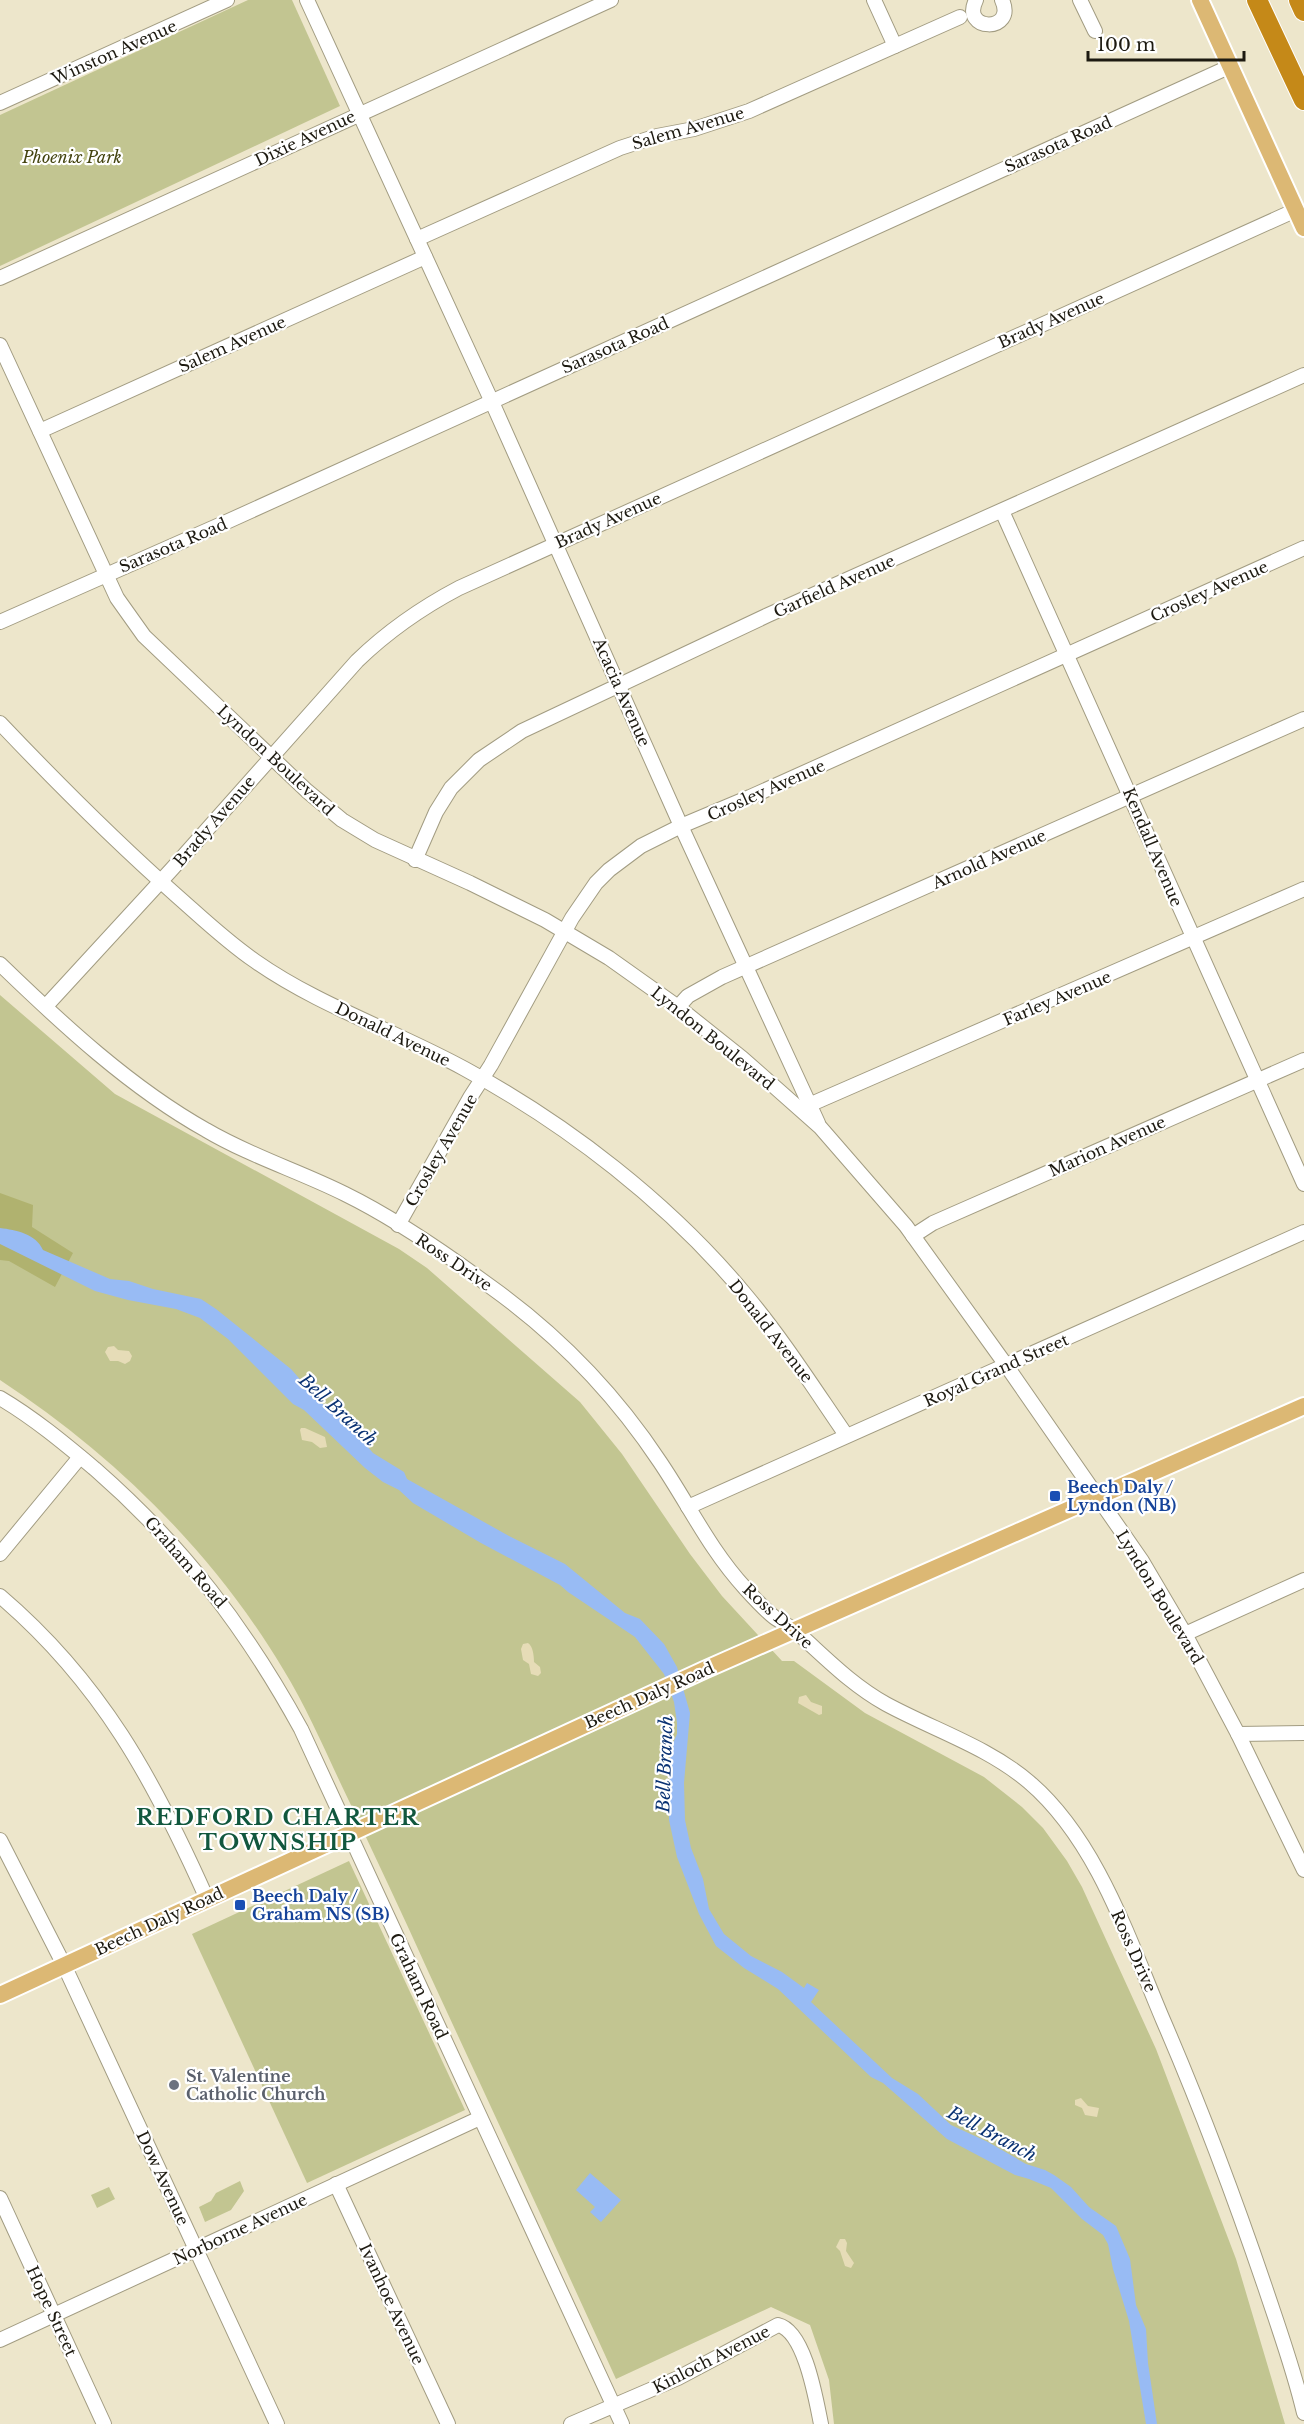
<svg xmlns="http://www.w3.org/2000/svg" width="1304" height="2424" font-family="'Libre Baskerville',serif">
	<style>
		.green { fill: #c2c591 }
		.forest { fill: #b0b26f }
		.sand { fill: #e6dcb7 }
		.water { fill: #98bbf4 }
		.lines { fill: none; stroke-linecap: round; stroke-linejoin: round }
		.minor-casing { stroke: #a29c82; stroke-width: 16 }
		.major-casing { stroke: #fff; stroke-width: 20 }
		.highway-casing { stroke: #fff; stroke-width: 22 }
		.minor { stroke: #fff; stroke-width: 14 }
		.major { stroke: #dcb874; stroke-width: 16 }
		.highway { stroke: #c58918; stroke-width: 20 }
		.transit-dot { fill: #1a4fb4; stroke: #fff; stroke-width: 2 }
		.worship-dot { fill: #6b7280; stroke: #fff; stroke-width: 2 }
		.labels { text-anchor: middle; stroke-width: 4.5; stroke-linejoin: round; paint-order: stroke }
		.street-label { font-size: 16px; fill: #1d1a11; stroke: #fff }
		.park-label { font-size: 16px; font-style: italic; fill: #444410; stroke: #fff }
		.transit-label { font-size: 16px; font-weight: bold; fill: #164399; stroke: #fff; text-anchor: start }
		.worship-label { font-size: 16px; font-weight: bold; fill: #5b616d; stroke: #fff; text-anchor: start }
		.water-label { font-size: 18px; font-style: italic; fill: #0a3273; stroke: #fff }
		.district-label { font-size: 22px; font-weight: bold; letter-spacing: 1.5px; fill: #11573e; stroke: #fff }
	</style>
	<rect width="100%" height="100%" fill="#ede6cb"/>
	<g class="green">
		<path d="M 248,0 L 292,0 L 340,106 L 0,266 L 0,115 Z"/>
		<path d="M 0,995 L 115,1094 L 399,1249 L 427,1268 L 580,1402 L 622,1454 L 690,1554 L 722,1596 L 782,1661 L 794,1661 L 865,1713 L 984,1777 L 1022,1807 L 1043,1828 L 1067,1861 L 1082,1887 L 1156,2049 L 1236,2259 L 1285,2424 L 834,2424 L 829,2380 L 810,2325 L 771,2307 L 616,2379 C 554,2243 491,2107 428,1971 C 403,1915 376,1859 350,1803 C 328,1758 309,1711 283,1669 C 213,1552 113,1454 0,1380 Z"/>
		<path d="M 349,1861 L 465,2110 L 307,2183 L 192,1934 Z"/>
		<path d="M 240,2181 L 244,2191 L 231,2210 L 205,2222 L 199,2207 L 211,2201 L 216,2193 Z"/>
		<path d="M 109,2187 L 115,2199 L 97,2208 L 91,2195 Z"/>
	</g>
	<path class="forest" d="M 0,1193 L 33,1205 L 32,1227 L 73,1253 L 55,1287 L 9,1261 L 0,1260 Z"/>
	<g class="sand">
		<path d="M 114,1346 L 118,1350 L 129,1351 L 132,1356 L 130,1361 L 125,1364 L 118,1361 L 110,1361 L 105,1352 L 108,1347 Z"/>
		<path d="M 301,1428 L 305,1428 L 325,1437 L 327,1447 L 320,1448 L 312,1442 L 302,1440 L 300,1430 Z"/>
		<path d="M 528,1643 C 533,1646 534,1656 534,1662 L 540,1667 L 541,1673 L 538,1676 L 531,1674 L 529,1664 L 523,1660 L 521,1649 L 523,1644 Z"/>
		<path d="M 806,1695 L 811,1702 L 822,1706 L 822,1714 L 819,1715 L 798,1703 L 799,1697 Z"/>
		<path d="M 1081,2098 L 1088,2106 L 1099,2108 L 1097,2117 L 1085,2115 L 1082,2108 L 1075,2105 L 1075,2100 Z"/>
		<path d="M 840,2239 L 845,2239 L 847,2243 L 846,2251 L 854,2263 L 851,2268 L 845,2266 L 840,2251 L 836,2247 Z"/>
	</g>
	<g class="water">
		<path d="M 0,1228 C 16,1230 36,1234 43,1250 L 110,1279 L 129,1281 L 153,1289 L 201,1299 L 216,1309 L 291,1369 L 319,1401 L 351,1427 L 373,1453 L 404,1472 L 407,1479 L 509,1536 L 565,1564 L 625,1613 L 640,1619 L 664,1644 L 677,1667 L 690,1713 L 684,1783 L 685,1820 L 691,1848 L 703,1879 L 709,1909 L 724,1934 L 751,1956 L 782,1972 L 804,1988 L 807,1983 L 819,1990 L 811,2002 L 892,2078 L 918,2094 L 951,2125 L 988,2142 L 1026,2164 L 1045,2170 L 1054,2175 L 1071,2187 L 1089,2207 L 1116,2226 L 1130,2259 L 1136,2305 L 1146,2329 L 1148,2363 L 1157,2424 L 1146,2424 L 1129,2321 L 1113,2269 L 1108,2244 L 1103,2235 L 1082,2219 L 1051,2188 L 1029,2179 L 1015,2175 L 947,2139 L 883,2083 L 871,2077 L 778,1989 L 744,1968 L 716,1946 L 699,1914 L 677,1857 L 669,1820 L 670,1750 L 677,1734 L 677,1723 L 674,1702 L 664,1674 L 635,1637 L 568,1592 L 560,1585 L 481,1543 L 413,1503 L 399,1490 L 383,1482 L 365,1468 L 304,1410 L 293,1404 L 228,1339 L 200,1318 L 176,1309 L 128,1300 L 95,1291 L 0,1244 Z"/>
		<path d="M 590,2173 L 621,2200 L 601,2222 L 590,2212 L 595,2207 L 576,2190 Z"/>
	</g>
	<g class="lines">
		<g class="minor-casing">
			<g id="minor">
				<path d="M 307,0 L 492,402 L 681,826 L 818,1123"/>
				<path d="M 874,0 L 895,46"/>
				<path d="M 976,0 C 960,32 1017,33 1002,0"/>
				<path d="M 1080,0 L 1095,31"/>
				<path d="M 0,103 L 227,0"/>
				<path d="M 417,239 L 620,148 L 657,136 L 694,129 L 749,111 L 960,17"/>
				<path d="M 0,278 L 611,0"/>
				<path d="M 0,345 L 117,598 L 144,636 L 307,791 L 342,820 L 375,840 L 470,883 L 545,920 L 609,958 L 678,1007 L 742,1058 L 820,1127 L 906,1226 L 1006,1365 L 1142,1561 L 1185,1634 L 1238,1734 L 1304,1870"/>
				<path d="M 40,431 L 425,257"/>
				<path d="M 1002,511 L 1304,1184"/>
				<path d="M 0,622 L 224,523 L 1231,66"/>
				<path d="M 0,723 C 57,783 115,841 177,896 C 202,918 227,942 255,961 C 319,1006 396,1031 465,1069 C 568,1125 669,1203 744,1293 C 782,1338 813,1387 846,1435"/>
				<path d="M 415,860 L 436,812 L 451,788 L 479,760 L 522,731 L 768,615 L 1304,375"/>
				<path d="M 0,964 C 62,1024 131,1088 206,1130 C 250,1156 299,1171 345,1194 C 396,1219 445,1253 491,1287 C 558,1335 615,1394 660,1462 C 689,1505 710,1550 745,1588 C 754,1598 764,1609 774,1617 C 782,1623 792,1627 799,1634 C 828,1660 852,1685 886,1704 C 934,1730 988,1747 1029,1782 C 1097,1840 1129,1940 1163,2020 C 1201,2108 1234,2196 1265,2287 C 1279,2329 1294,2370 1304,2413"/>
				<path d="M 46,1006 L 172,869 L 357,661 C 388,631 421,608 459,588 L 1296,210"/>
				<path d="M 678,1007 L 688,996 L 722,977 L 1304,719"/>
				<path d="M 809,1105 L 1304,889"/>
				<path d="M 398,1225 L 471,1096 L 491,1065 L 572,918 L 596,883 L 609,870 L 641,846 L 681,826 L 750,797 L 1304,548"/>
				<path d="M 913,1236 L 933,1223 L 1304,1060"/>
				<path d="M 0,1398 C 34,1418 65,1444 95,1469 C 183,1546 245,1627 301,1729 L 622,2424"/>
				<path d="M 688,1507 L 1304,1232"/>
				<path d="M 0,1554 L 80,1457"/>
				<path d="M 0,1596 C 101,1682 154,1780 207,1899"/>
				<path d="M 1185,1634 L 1304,1580"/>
				<path d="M 1238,1734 L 1304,1733"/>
				<path d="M 0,1840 L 64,1965 L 277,2424"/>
				<path d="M 336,2184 L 448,2424"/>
				<path d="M 0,2198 L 104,2424"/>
				<path d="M 0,2340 L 480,2118"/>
				<path d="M 571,2424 L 678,2378 L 778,2325 C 805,2331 816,2400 821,2424"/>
			</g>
		</g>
		<g class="major-casing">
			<g id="major">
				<path d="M 1200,0 L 1304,228"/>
				<path d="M 0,1995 L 704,1670 L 1304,1406"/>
			</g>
		</g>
		<g class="highway-casing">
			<g id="highway">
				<path d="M 1257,0 L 1304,100"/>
				<path d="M 1299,0 L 1304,11"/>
			</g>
		</g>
		<use href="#minor" class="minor"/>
		<use href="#major" class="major"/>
		<use href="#highway" class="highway"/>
	</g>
	<g class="transit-dot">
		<rect x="1049" y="1490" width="12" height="12" rx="3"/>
		<rect x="234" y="1899" width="12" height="12" rx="3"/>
	</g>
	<circle class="worship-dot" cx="174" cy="2085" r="6"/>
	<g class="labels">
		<g class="street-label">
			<text transform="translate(114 52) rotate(-24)" y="6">Winston Avenue</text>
			<text transform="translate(688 128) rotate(-16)" y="6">Salem Avenue</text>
			<text transform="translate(305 138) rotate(-25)" y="6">Dixie Avenue</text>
			<text transform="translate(1058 144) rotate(-24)" y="6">Sarasota Road</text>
			<text transform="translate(1051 320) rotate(-24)" y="6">Brady Avenue</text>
			<text transform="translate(232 344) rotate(-24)" y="6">Salem Avenue</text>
			<text transform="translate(615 345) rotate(-24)" y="6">Sarasota Road</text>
			<text transform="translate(608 520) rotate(-24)" y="6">Brady Avenue</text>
			<text transform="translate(173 545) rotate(-23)" y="6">Sarasota Road</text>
			<text transform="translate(834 586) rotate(-24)" y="6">Garfield Avenue</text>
			<text transform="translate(1209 591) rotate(-24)" y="6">Crosley Avenue</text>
			<text transform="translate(622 692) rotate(66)" y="6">Acacia Avenue</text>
			<text transform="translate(276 760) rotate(43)" y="6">Lyndon Boulevard</text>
			<text transform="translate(766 790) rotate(-24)" y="6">Crosley Avenue</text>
			<text transform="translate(214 821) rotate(-49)" y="6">Brady Avenue</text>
			<text transform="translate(1153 847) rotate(67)" y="6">Kendall Avenue</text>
			<text transform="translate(989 859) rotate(-24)" y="6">Arnold Avenue</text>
			<text transform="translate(1057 998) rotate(-23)" y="6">Farley Avenue</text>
			<text transform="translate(393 1034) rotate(26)" y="6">Donald Avenue</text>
			<text transform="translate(713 1038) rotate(39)" y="6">Lyndon Boulevard</text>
			<text transform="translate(1107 1146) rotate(-24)" y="6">Marion Avenue</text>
			<text transform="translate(441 1150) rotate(-60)" y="6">Crosley Avenue</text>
			<text transform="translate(454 1262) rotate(34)" y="6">Ross Drive</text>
			<text transform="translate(771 1331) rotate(52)" y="6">Donald Avenue</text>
			<text transform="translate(996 1370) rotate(-24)" y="6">Royal Grand Street</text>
			<text transform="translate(186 1562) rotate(49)" y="6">Graham Road</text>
			<text transform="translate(1160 1597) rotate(59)" y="6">Lyndon Boulevard</text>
			<text transform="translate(778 1616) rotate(42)" y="6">Ross Drive</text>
			<text transform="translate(649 1695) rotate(-24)" y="6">Beech Daly Road</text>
			<text transform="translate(159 1921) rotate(-25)" y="6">Beech Daly Road</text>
			<text transform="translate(1134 1951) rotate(66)" y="6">Ross Drive</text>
			<text transform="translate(419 1986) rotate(65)" y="6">Graham Road</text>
			<text transform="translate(163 2178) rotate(65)" y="6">Dow Avenue</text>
			<text transform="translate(240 2229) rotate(-25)" y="6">Norborne Avenue</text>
			<text transform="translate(392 2304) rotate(65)" y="6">Ivanhoe Avenue</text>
			<text transform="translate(52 2311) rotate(65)" y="6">Hope Street</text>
			<text transform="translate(711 2359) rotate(-27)" y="6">Kinloch Avenue</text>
		</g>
		<g class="park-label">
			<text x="72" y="163">Phoenix Park</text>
		</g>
		<g class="transit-label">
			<text x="1067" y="1493">Beech Daly /<tspan x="1067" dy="18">Lyndon (NB)</tspan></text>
			<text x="252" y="1902">Beech Daly /<tspan x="252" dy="18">Graham NS (SB)</tspan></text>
		</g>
		<g class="worship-label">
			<text x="186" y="2082">St. Valentine<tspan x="186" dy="18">Catholic Church</tspan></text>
		</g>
		<g class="water-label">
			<text transform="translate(338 1410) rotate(42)" y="6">Bell Branch</text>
			<text transform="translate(665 1764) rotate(-88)" y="6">Bell Branch</text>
			<text transform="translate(992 2134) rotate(28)" y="6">Bell Branch</text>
		</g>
		<g class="district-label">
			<text x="278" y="1825">REDFORD CHARTER<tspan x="278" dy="25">TOWNSHIP</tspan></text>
		</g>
	</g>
	<path d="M1088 51v9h156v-9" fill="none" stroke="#1d1a11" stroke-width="3"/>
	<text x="1097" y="51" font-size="18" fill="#1d1a11" stroke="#ffffff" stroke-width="4.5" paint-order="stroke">100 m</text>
</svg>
